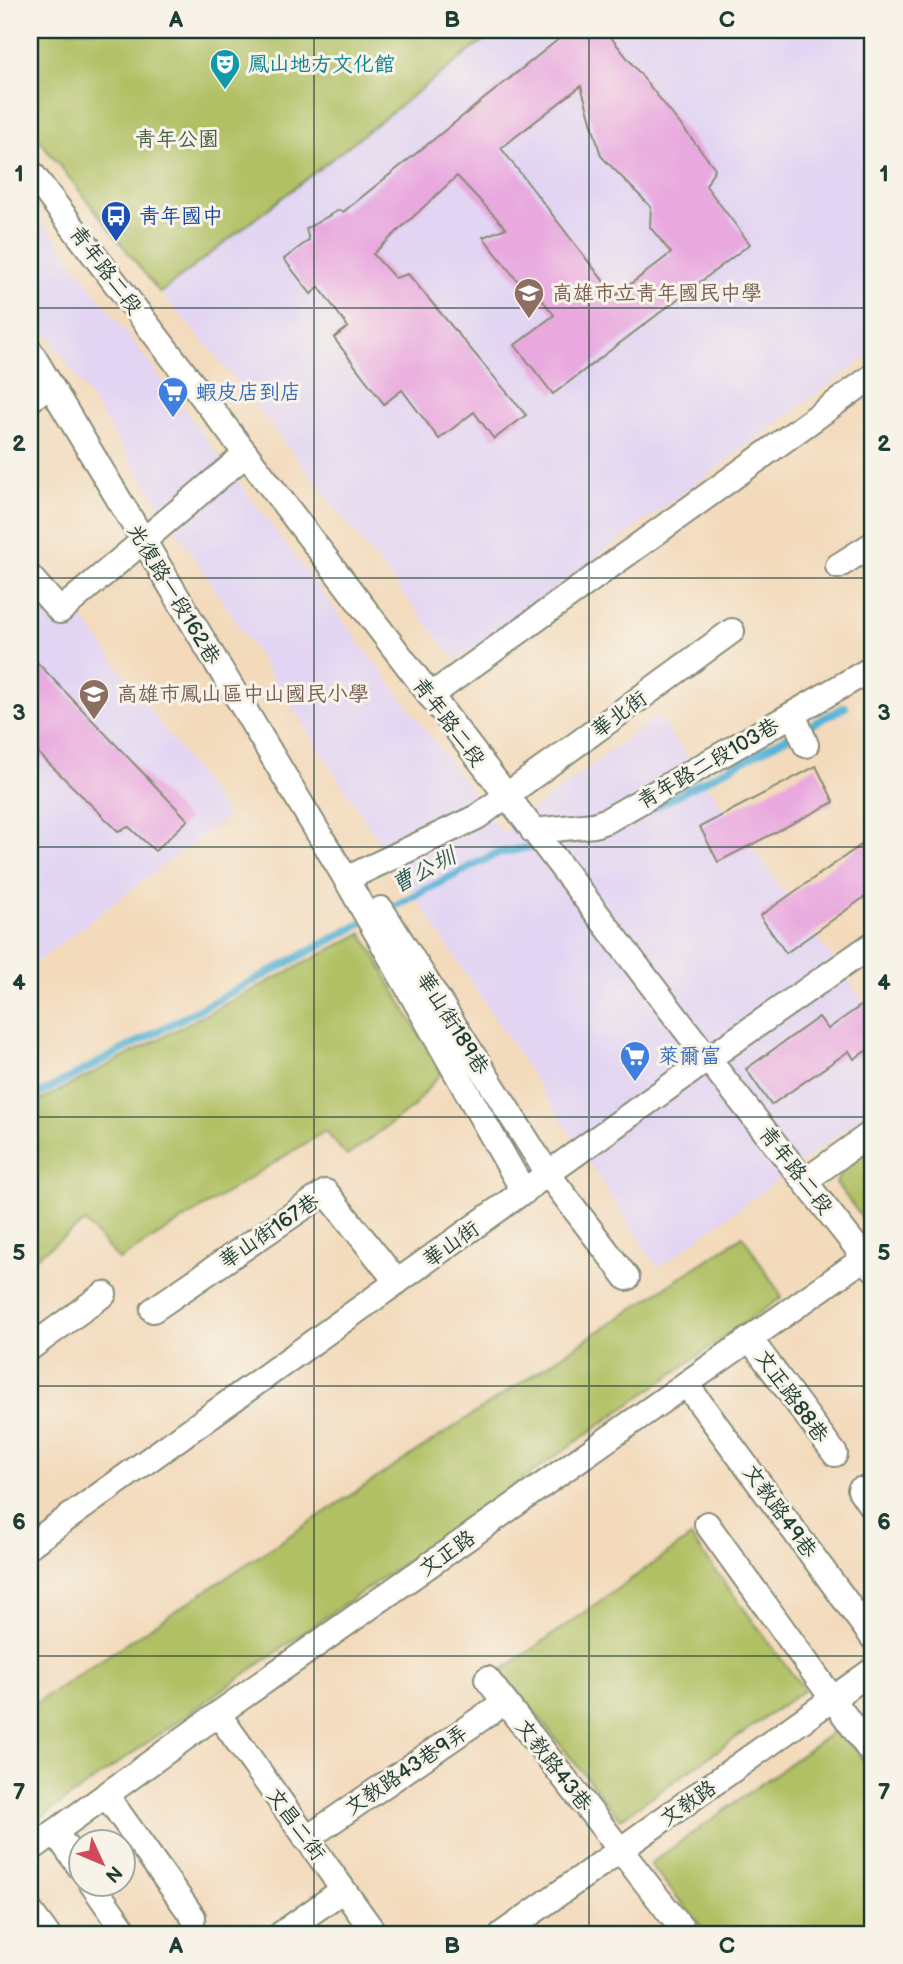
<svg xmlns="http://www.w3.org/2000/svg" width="903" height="1964" font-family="'Balsamiq Sans','LXGW WenKai TC',sans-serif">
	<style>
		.built { fill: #e2d4f3 }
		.green { fill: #b0c063; stroke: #687e4c; stroke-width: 2 }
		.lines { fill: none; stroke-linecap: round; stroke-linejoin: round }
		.stream { stroke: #58b2d5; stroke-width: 8 }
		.building { fill: #e9a9df; fill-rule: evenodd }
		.minor-casing { stroke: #898c78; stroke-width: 28 }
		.minor { stroke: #fff; stroke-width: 24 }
		.grid { fill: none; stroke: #1f3d34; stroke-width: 2; stroke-opacity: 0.55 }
		.labels { text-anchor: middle; stroke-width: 6; stroke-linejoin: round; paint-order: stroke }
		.culture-label { font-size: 21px; fill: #0d838f; stroke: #f7f3e8; text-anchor: start }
		.park-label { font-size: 21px; fill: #435e40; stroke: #f7f3e8 }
		.transit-label { font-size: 21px; fill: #164399; stroke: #f7f3e8; text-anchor: start }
		.street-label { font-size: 21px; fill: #1f3d34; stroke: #f7f3e8 }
		.education-label { font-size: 21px; fill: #785e54; stroke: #f7f3e8; text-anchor: start }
		.shop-label { font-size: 21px; fill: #366cbe; stroke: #f7f3e8; text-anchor: start }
		.water-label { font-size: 23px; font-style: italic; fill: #2d5a5c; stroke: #f7f3e8 }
		.neatline { fill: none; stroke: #1f3d34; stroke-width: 2.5 }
		.grid-label { font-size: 23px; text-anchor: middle; font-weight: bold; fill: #1f3d34 }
	</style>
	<rect width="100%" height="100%" fill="#f7f3e8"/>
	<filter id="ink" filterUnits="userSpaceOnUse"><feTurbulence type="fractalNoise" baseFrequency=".0143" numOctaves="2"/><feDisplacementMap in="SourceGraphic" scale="14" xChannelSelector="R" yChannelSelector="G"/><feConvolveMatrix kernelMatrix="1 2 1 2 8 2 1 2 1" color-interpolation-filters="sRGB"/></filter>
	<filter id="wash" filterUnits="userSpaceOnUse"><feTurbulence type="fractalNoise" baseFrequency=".00686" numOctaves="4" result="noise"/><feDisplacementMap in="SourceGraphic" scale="28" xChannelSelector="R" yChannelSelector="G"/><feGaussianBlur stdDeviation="1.57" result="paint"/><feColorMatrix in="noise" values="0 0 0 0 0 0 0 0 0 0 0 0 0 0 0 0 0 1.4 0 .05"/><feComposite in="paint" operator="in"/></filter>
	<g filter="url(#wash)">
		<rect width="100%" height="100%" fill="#f3dabb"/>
		<g class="built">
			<path d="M 497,30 L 873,30 L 873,352 L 456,661 L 209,347 L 160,293 Z"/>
			<path d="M 30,205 L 503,833 L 657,715 L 873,1015 L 873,1109 L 658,1268 L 30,306 Z"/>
			<path d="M 30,546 L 228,816 L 30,967 Z"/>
		</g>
		<g class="green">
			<path d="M 30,30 L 497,30 L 160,293 L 30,128 Z"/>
			<path d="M 362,933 L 441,1073 L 413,1107 L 347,1156 L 325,1131 L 119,1260 L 85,1222 L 30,1261 L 30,1106 Z"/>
			<path d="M 873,1147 L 873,1228 L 869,1227 L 836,1183 L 844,1167 Z"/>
			<path d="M 743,1236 L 782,1297 L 30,1825 L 30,1707 Z"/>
			<path d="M 691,1537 L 804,1690 L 620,1819 L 501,1671 Z"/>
			<path d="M 840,1727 L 873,1774 L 873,1934 L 707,1934 L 650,1864 Z"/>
		</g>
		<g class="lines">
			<g class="stream">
				<path d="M 641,814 L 845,707"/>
				<path d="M 385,911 L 495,854 L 574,838"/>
				<path d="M 30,1099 L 368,920"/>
			</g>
		</g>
		<g id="blocks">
			<g class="building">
				<path d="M 570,30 L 605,30 L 715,168 L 706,186 L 750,244 L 553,394 L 515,345 L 554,315 L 530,284 L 524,289 L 483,237 L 506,228 L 457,176 L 373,254 L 395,278 L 408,274 L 526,415 L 494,439 L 474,412 L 439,439 L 402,390 L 384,404 L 334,338 L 348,327 L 319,287 L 311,294 L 284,259 L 309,240 L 306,229 L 339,210 L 343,212 ZM 581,86 L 601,156 L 651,207 L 650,227 L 671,253 L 615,296 L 501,148 Z"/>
				<path d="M 30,655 L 188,820 L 155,851 L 129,827 L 118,831 L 30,745 Z"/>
				<path d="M 816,766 L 834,802 L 718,862 L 700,827 Z"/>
				<path d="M 864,843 L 873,856 L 873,891 L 786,953 L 760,916 Z"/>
				<path d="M 873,997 L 873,1046 L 854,1059 L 849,1051 L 771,1105 L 746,1069 L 819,1017 L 828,1029 Z"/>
			</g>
		</g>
	</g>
	<g filter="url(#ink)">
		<use href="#blocks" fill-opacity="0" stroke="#898c78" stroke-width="2"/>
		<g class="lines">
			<g class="minor-casing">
				<g id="minor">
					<path d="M 30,171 L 708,1059 L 873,1268"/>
					<path d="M 30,351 L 346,879 L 524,1192"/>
					<path d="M 30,400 L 49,384"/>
					<path d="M 838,566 L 873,544"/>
					<path d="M 30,577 L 60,611 L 246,454"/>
					<path d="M 430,696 L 873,376"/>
					<path d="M 793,714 L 806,745"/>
					<path d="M 533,831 L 594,825 L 608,820 L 873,668"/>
					<path d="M 346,879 L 477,817 L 732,631"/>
					<path d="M 381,909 L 548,1174 L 627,1278"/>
					<path d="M 805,1181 L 873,1132"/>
					<path d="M 153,1310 L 326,1192 L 397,1282"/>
					<path d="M 750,1339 L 835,1454"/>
					<path d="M 30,1348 L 104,1294"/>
					<path d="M 686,1384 L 873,1638"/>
					<path d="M 860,1490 L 873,1509"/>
					<path d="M 707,1524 L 873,1755"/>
					<path d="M 30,1545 L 708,1059 L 873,944"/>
					<path d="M 487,1679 L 686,1934"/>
					<path d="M 218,1714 L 375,1934"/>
					<path d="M 106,1795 L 193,1917"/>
					<path d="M 55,1832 L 80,1867"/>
					<path d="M 306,1839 L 505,1702"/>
					<path d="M 30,1850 L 218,1714 L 873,1252"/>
					<path d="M 92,1884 L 127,1934"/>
					<path d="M 30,1911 L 47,1934"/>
					<path d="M 281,1934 L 343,1890"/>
					<path d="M 502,1934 L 873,1670"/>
				</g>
			</g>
			<use href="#minor" class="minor"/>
		</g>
	</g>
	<path class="grid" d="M 314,30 L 314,1934M 589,30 L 589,1934M 30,308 L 873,308M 30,578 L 873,578M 30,847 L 873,847M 30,1117 L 873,1117M 30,1386 L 873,1386M 30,1656 L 873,1656"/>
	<defs>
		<g id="theatre-pin" transform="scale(1.575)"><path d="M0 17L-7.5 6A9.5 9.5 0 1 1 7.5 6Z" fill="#0f9aa8" stroke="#f7f3e8"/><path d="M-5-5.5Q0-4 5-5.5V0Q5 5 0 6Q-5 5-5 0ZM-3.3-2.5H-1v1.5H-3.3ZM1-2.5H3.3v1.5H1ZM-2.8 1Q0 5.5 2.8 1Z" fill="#fff"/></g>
		<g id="bus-pin" transform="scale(1.575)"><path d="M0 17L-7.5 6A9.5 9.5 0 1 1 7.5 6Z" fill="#1a4fb4" stroke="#f7f3e8"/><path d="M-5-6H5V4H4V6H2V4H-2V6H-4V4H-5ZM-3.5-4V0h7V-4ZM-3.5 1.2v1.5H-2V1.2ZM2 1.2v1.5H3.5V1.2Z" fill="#fff"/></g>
		<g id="school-pin" transform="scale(1.575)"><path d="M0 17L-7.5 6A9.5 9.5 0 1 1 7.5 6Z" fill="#8d6e63" stroke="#f7f3e8"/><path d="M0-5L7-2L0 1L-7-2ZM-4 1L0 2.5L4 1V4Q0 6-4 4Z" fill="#fff"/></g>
		<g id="supermarket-pin" transform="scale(1.575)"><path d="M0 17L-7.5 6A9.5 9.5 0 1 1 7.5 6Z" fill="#3f7fe0" stroke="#f7f3e8"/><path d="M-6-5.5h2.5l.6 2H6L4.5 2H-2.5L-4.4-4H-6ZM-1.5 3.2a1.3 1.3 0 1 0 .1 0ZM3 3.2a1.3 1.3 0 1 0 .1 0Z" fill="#fff"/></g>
	</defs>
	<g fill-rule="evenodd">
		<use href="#theatre-pin" x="225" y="64"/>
		<use href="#bus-pin" x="116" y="216"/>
		<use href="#school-pin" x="529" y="293"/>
		<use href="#supermarket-pin" x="173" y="392"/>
		<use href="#school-pin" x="94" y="694"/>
		<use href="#supermarket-pin" x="635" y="1056"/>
	</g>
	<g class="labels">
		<g class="culture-label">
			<text x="248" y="71">鳳山地方文化館</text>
		</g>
		<g class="park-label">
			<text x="177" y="146">青年公園</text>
		</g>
		<g class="transit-label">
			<text x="139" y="223">青年國中</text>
		</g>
		<g class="street-label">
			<text transform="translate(106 270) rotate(53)" y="7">青年路二段</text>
			<text transform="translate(174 594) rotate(59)" y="7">光復路一段162巷</text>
			<text transform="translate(619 714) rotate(-36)" y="7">華北街</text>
			<text transform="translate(449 722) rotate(53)" y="7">青年路二段</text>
			<text transform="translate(708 763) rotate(-30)" y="7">青年路二段103巷</text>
			<text transform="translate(453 1023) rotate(58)" y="7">華山街189巷</text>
			<text transform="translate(796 1170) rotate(52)" y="7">青年路二段</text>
			<text transform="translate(269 1231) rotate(-34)" y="7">華山街167巷</text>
			<text transform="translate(451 1244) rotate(-35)" y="7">華山街</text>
			<text transform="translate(792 1396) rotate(54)" y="7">文正路88巷</text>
			<text transform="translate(780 1511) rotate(54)" y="7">文教路49巷</text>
			<text transform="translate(447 1553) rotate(-35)" y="7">文正路</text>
			<text transform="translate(554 1765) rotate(52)" y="7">文教路43巷</text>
			<text transform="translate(406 1770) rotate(-34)" y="7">文教路43巷9弄</text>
			<text transform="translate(688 1803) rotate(-35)" y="7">文教路</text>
			<text transform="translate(296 1824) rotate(54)" y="7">文昌二街</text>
		</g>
		<g class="education-label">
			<text x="552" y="300">高雄市立青年國民中學</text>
			<text x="117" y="701">高雄市鳳山區中山國民小學</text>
		</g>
		<g class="shop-label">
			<text x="196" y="399">蝦皮店到店</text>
			<text x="658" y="1063">萊爾富</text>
		</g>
		<g class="water-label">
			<text transform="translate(423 870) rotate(-28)" y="8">曹公圳</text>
		</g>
	</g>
	<rect width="903" height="1964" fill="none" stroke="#f7f3e8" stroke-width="77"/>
	<g transform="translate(102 1863) rotate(134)"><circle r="33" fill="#f7f3e8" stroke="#a1aaa0" stroke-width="2"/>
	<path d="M0-5L12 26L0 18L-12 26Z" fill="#d1495b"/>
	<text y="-10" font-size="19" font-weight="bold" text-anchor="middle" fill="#1f3d34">N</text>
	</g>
	<rect x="38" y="38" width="826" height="1888" class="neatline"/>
	<g class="grid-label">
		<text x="176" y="27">A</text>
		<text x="452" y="27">B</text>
		<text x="727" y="27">C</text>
		<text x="19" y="181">1</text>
		<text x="884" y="181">1</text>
		<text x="19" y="451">2</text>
		<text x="884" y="451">2</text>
		<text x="19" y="720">3</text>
		<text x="884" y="720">3</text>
		<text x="19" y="990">4</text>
		<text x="884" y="990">4</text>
		<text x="19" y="1260">5</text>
		<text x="884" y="1260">5</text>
		<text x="19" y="1529">6</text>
		<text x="884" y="1529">6</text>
		<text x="19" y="1799">7</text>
		<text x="884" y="1799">7</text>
		<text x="176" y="1953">A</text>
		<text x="452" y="1953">B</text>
		<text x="727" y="1953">C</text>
	</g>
</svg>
